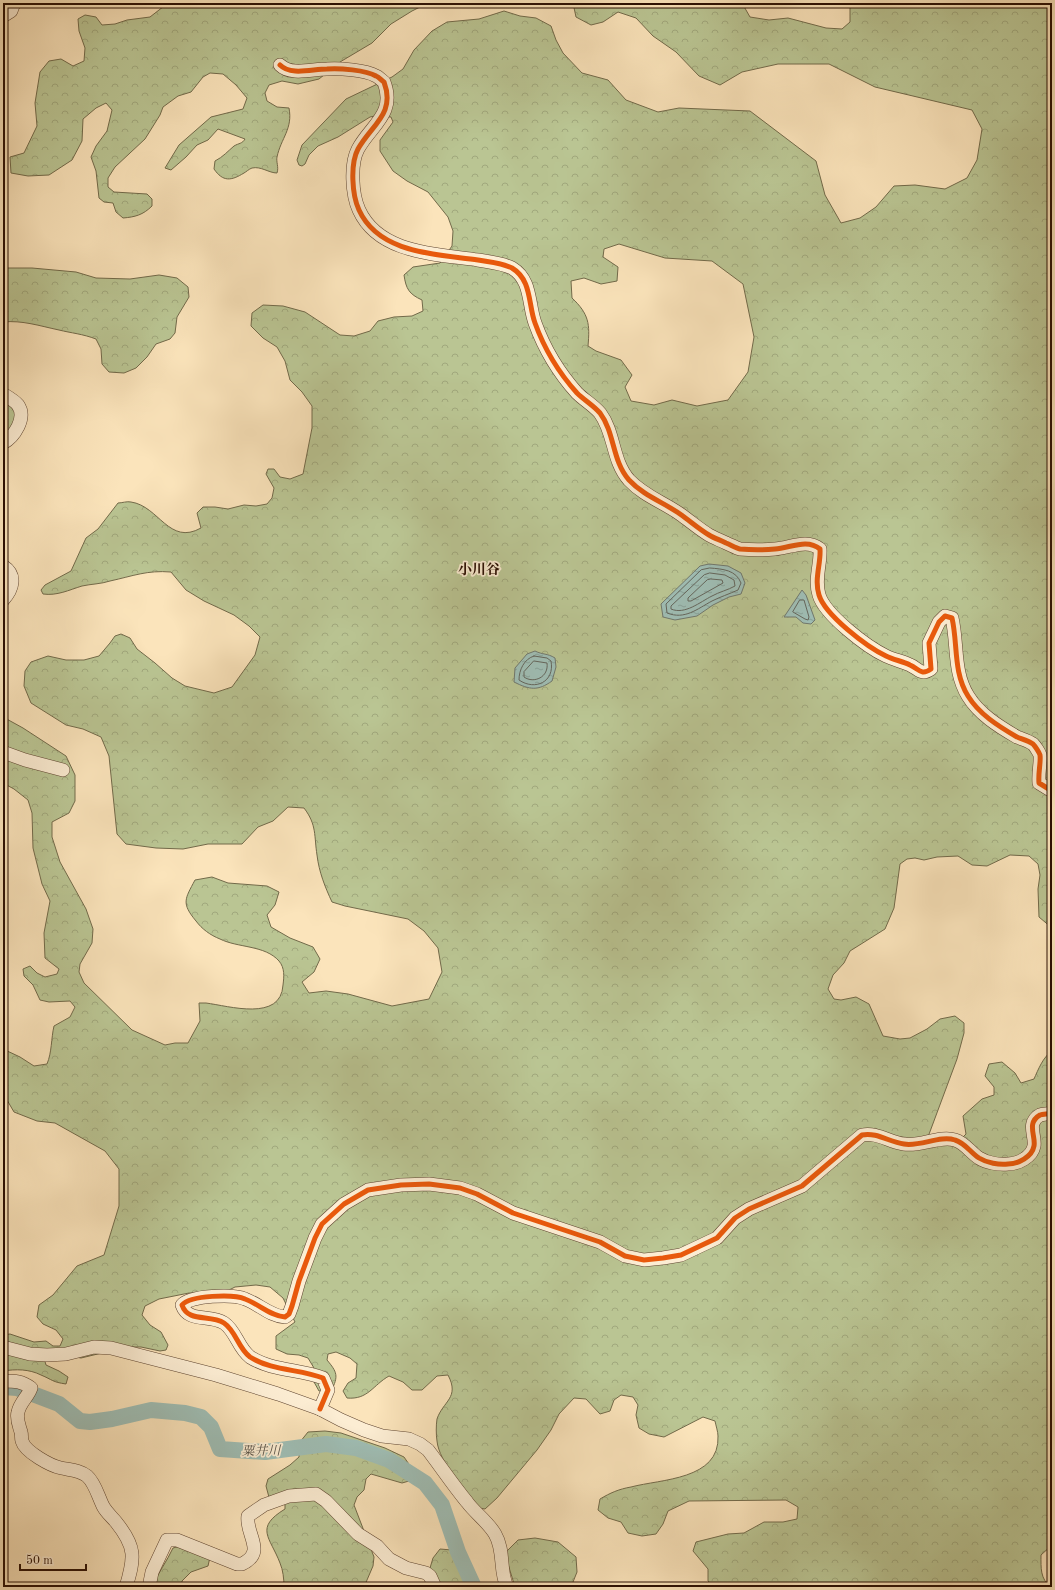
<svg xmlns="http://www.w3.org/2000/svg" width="1055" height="1590" font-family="'Old Standard TT','Noto Serif JP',serif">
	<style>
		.forest { fill: url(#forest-crowns); stroke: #726a4a; fill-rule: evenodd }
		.water { fill: url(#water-ripples); stroke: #70786d }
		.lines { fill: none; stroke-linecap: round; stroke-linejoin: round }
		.shore { stroke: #64665c; stroke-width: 1 }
		.river { stroke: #9fbeb5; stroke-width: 16 }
		.minor-casing { stroke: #5e4430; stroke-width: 14 }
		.minor { stroke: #fcedd3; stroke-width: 13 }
		.cycleway-casing { stroke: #fcedd3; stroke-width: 8 }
		.cycleway { stroke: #e8590c; stroke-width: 5 }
		.labels { text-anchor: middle; stroke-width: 3.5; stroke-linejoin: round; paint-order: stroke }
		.water-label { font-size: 13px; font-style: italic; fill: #59544a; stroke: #fcedd3 }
		.quarter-label { font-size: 14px; font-weight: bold; fill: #2a0e02; stroke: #fcedd3 }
	</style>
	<defs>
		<pattern id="forest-crowns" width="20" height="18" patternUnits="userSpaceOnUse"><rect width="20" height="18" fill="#bac593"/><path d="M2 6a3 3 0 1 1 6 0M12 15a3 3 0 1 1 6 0" fill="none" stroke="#a0a87d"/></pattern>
		<pattern id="water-ripples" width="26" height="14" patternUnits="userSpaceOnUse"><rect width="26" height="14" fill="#9fbeb5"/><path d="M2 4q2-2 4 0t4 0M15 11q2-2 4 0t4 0" fill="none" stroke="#89a29a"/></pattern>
	</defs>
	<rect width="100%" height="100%" fill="#fbe4bb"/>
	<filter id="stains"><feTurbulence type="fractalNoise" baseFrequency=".005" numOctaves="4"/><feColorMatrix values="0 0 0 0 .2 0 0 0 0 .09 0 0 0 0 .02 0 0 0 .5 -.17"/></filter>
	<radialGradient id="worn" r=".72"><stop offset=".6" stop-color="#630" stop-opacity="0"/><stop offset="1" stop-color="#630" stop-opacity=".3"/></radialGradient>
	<g class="forest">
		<path d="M 168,3 L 428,3 L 412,11 L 391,24 L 372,43 L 340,62 L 319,79 L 298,84 L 282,81 L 269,85 L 265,93 L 267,101 L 277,107 L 289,108 C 293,129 281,138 277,157 C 276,162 279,167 277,173 C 269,173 261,166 252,168 C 249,169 246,172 244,173 C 231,181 223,182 214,169 L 215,161 C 223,157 228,151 234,146 C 239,143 242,144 245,139 L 218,129 L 208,140 L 197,145 L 186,157 L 171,170 L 165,168 L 179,145 L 211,117 L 243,109 L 247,98 L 236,85 L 223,74 L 210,73 L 203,77 L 191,92 L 178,96 L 163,107 L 160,115 L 145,139 L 115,167 L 108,178 L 108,187 L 114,192 L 147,194 L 152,199 L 152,206 C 143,215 135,217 123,218 L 116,212 L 113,203 L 104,202 L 99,198 L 96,171 L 91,157 L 96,146 L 107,131 L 112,110 L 106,103 L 96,108 L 83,119 L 82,141 L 72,160 L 49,175 L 28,176 L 11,173 L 10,157 L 24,153 L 37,126 L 35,103 L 40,72 L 49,61 L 61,59 L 73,66 L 84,61 L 85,48 L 79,31 L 78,19 L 85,15 L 96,17 L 102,25 L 115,24 L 127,20 L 150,17 Z"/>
		<path d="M 573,3 L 742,3 L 750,17 L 769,20 L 788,18 L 826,28 L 842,29 L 850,22 L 850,3 L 1052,3 L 1052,928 L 1039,917 L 1038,889 L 1040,875 L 1038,864 L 1029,856 L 1010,855 L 987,866 L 972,865 L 958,856 L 937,857 L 924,860 L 915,858 L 907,859 L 900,864 L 894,908 L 885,929 L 850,951 L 844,963 L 833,975 L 828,989 L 834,999 L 841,1000 L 856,997 L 869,1004 L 883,1036 L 900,1039 L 910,1038 L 927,1029 L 940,1019 L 955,1016 L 964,1023 L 964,1033 L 957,1059 L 925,1145 L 956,1144 L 966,1134 L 963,1116 L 982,1099 L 994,1095 L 994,1087 L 985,1076 L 989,1064 L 1002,1062 L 1015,1073 L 1021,1083 L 1034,1079 C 1038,1070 1043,1057 1052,1051 L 1052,1545 L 1041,1555 C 1041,1568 1040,1579 1051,1587 L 715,1587 L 708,1581 L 708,1569 L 693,1551 L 696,1542 L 728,1534 L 744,1533 L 764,1522 L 783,1522 L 797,1519 L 798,1507 L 786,1500 L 689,1501 L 668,1511 L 663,1524 L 656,1534 L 642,1536 L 628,1533 L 621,1522 L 608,1518 L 598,1510 L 600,1499 C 610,1493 619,1489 631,1487 C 661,1479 720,1480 718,1436 C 718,1432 716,1426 715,1421 L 703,1417 L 664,1437 L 649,1434 L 639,1428 L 636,1415 L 638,1405 L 633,1397 L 621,1395 L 614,1400 L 610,1411 L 600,1414 L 586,1399 L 574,1398 L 559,1414 L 551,1430 L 537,1450 L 497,1498 L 485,1509 L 479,1508 C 465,1490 439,1462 437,1441 C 436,1435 436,1425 437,1419 C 443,1401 460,1398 448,1375 L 437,1376 L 422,1390 L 412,1390 L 403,1382 L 389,1376 C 373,1385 368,1400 347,1398 L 343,1391 L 348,1383 L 356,1378 L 357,1364 L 350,1358 L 336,1352 L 328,1354 L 327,1360 C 337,1372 339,1376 331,1391 L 319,1391 L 314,1382 L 314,1368 L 308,1358 L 299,1355 L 287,1354 L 276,1349 L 276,1336 L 295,1322 L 283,1298 L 270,1287 L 256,1285 L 235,1287 L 221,1294 L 189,1293 L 159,1299 L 145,1306 L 142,1315 L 150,1325 L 161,1332 L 168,1345 L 166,1350 L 160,1351 L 141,1347 L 127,1347 L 81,1358 L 70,1356 L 44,1358 L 46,1365 L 59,1371 L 68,1377 L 66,1384 C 52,1382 53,1380 41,1375 C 29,1369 16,1369 3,1371 L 3,1335 L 10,1334 L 34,1342 L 46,1341 L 53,1346 L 60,1346 L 63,1339 L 56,1330 L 43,1324 L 37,1317 L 39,1305 L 53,1295 L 77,1266 L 104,1255 L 119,1206 L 119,1169 L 105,1151 L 55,1123 L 37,1121 L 14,1112 L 7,1100 L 3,1098 L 3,1049 L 20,1057 L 34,1066 L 47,1064 C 52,1052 51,1039 54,1026 L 70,1017 L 75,1007 L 70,1001 L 49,1002 L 40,1000 L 33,985 L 24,976 L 23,969 L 30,966 L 37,973 L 45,977 L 57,974 L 59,969 L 45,958 L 44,933 L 50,901 L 42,884 L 33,848 L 32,813 L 28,800 L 14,789 L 3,783 L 3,717 L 23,728 L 66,756 L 75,775 L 75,801 L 69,813 L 52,822 L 52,837 L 60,862 L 86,909 L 93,929 L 92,943 L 80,964 L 79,972 L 84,983 L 132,1030 L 165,1045 L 175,1043 L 188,1043 L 200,1021 L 199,1003 L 206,1003 C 229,1006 281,1022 283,985 C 284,977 285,968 279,961 C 265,945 238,948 220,939 C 210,935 202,929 196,921 C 181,903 185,899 195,880 L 212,877 L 228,883 L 267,886 L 279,892 L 275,905 L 267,915 L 271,927 L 290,938 L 313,947 L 320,959 L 314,972 L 302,982 L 309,993 L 326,991 L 348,994 L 392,1006 L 429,999 L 442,972 L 438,948 L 424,931 L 408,919 L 345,906 L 332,902 C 325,887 319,872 317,855 C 314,836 317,825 304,808 L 288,807 L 273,821 L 258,827 L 242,844 L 208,844 L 183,849 L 156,848 L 126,844 L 117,834 L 109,756 L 101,737 L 83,729 L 66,725 L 31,703 L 24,686 L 25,671 L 31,662 L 48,656 L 66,660 L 84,660 L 99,656 L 110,643 L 115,636 L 121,634 L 130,638 L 137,649 L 155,663 L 172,678 L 185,686 L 214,693 L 232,687 L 255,655 L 260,637 L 249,626 L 234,615 L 204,601 L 186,590 L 171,572 C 147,570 133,576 110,581 C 101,584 91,584 82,586 C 69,590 57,596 43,594 L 41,590 L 45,585 L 71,571 L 86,538 L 98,529 L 118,503 C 122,503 127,501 131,502 C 159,506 169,546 201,528 L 197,513 L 203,507 L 215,507 L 228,509 L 244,505 L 256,506 L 267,504 L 272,498 L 274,488 L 266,474 L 268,469 L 274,469 L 280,477 L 290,479 L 303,474 L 312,428 L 312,406 L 302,392 L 290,380 L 285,361 L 277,347 L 263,338 L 251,326 L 252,313 L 263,305 L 283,306 L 305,312 L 340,335 L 354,336 L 370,331 L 378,321 L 394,317 L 412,316 L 423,311 L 422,300 C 409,294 406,289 404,275 L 413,267 L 440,263 L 452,246 L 453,231 L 448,217 L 428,192 L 407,181 L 393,171 L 380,151 L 380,140 L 393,122 L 391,117 L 375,116 L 370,117 L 338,137 L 318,146 L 309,155 L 305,164 L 302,166 L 299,165 L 297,160 L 302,145 L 346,99 L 392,77 L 403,69 L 414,50 L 432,31 L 447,22 L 479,19 L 504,11 L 520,16 L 536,18 L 551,26 L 556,40 L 563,53 L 582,73 L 608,80 L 626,100 L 658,112 L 679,108 L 750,111 L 816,161 L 825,195 L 841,223 L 860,218 L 876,207 L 894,186 L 915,185 L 945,189 L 967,178 L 977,160 L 982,129 L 972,110 L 875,87 L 829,64 L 778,64 L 742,72 L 720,85 L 699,76 L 676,52 L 653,36 L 636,18 L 618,12 L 603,22 L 591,25 L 576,17 ZM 619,244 L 665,258 L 712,261 L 743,284 L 754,337 L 748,372 L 728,400 L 697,406 L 672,400 L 654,405 L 631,401 L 625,387 L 632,375 L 621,360 L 596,351 L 588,346 C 590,324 589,314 572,298 L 571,281 L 584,278 L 601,284 L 617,281 L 618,267 L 603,257 L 604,249 Z"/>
		<path d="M 3,268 L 32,268 L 76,272 L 96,278 L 130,279 L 159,275 L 177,278 L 188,287 L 189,297 L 177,317 L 175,333 L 170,339 L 156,344 L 147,357 L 136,368 L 124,373 L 109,372 L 102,364 L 101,349 L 96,339 C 83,334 71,333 59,330 C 40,326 22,320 3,322 Z"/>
		<path d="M 3,397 L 16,413 L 14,425 L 3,436 Z"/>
		<path d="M 325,1431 L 341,1433 L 385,1448 L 404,1457 L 413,1470 L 409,1481 L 402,1483 L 371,1474 L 366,1479 L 364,1490 L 357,1497 L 354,1505 L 374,1557 L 373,1566 L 364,1587 L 284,1587 C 284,1579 283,1570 280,1563 C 270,1537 254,1528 285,1509 L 285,1505 L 278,1501 L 270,1501 L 266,1486 L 268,1479 L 290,1465 L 299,1457 L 300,1442 L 308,1432 Z"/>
		<path d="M 535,1538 L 558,1542 L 576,1557 L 577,1572 L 571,1587 L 515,1587 L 508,1564 L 507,1551 L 518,1540 Z"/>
		<path d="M 180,1546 L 210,1557 L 208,1566 L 191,1572 L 182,1581 L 182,1587 L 152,1587 C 158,1573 167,1561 173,1548 Z"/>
		<path d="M 440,1549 L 452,1550 L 469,1587 L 444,1587 L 435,1578 L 430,1568 L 433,1558 Z"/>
	</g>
	<g class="water">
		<path d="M 709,564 L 728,566 L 741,573 L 745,583 L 741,594 L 729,597 L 713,605 L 697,616 L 675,620 L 663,617 L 661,604 L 700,566 Z"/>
		<path d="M 802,590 L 806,595 L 815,620 L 811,624 L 803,623 L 796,617 L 784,617 Z"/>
		<path d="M 535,651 C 543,655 547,653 555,658 L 556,667 L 552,681 C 538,691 530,690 514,682 L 515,668 L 527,654 Z"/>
	</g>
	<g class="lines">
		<g class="shore">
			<path d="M 710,568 C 723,569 736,570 741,583 L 738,590 C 729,594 720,597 712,601 C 697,609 685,620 667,613 L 666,604 L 701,570 Z"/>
			<path d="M 710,573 L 725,575 L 734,580 L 735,586 C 728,590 719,592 712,596 C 700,602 685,615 671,609 L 671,606 L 704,575 Z"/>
			<path d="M 711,579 L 722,580 L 723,583 L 691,601 L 688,601 L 688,598 L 707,580 Z"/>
			<path d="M 800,600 L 804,600 L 809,617 L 808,620 L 805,619 L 793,612 Z"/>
			<path d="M 534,656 L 547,658 L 551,661 C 555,682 535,691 519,680 C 519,670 524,659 534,656 Z"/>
			<path d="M 534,661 L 547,663 C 549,677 534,684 524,677 L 524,672 Z"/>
		</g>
		<path class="river" d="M 3,1387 L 17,1388 L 59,1404 L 80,1421 L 90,1422 L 112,1419 L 151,1410 L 185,1413 L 201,1417 L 211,1427 L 220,1449 L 265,1452 L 326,1444 L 356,1448 L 389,1460 L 425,1483 L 442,1505 L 458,1552 L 474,1587"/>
		<g class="minor-casing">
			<g id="minor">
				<path d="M 3,16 L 11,11 L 14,3"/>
				<path d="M 280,65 C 291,76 312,69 327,69 C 339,68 366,70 376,76 C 379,77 381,80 384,82 C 396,114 371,125 358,149 C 350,164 352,195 359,210 C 379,254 437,254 478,260 C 489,262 502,263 512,268 C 532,280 528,304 535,323 C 544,348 559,373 577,393 C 584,400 593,405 600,413 C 615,433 612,461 629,480 C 644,496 663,502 680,514 C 690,521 699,529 709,535 C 714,538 720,540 726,543 C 731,545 736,548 740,549 C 751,550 764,550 775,549 C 790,548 807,538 820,549 C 821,564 814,579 819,595 C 825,615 867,647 886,656 C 894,660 902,661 910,665 C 919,669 921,676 931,669 L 929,643 L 939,622 L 945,616 L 952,618 C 958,644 953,672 968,696 C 979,714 998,726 1017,737 C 1022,739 1029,741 1033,744 C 1035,746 1039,752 1040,755 C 1041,762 1038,773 1039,783 L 1052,791"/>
				<path d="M 3,394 C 8,397 15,401 18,405 C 27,418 14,437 3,443"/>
				<path d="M 3,566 C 17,575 13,589 3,600"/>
				<path d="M 3,752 L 25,760 L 63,770"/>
				<path d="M 3,1347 L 30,1354 L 47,1355 L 66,1354 L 94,1347 L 111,1348 L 216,1375 L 278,1394 L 320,1409 L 341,1420 L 364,1430 L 382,1436 L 409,1439 L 420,1444 L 428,1450 C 441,1467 453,1485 467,1502 C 475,1513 488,1522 495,1534 C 505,1551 499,1570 507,1587"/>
				<path d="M 3,1381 C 15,1381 22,1381 31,1388 C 28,1397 20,1402 18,1412 C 16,1419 19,1425 21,1432 C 22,1435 21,1438 22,1441 C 25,1452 51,1466 61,1468 C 70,1470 80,1470 87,1476 C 95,1483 98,1496 103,1506 C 106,1512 112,1517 116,1522 C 136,1547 135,1557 126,1587"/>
				<path d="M 320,1409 L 328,1390 L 323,1378 C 300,1369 272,1371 250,1357 C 238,1348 236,1331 224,1323 C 210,1314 188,1323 182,1305 C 190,1295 234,1294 245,1299 C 259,1304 270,1316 285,1317 L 289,1314 L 292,1306 L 299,1281 L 315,1238 L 322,1224 L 344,1204 L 368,1190 L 401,1185 L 429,1184 L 460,1188 L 477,1194 L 513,1213 L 600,1242 L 625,1256 L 644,1260 L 663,1258 L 681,1255 L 717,1238 L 735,1218 L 749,1209 L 802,1186 L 862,1135 C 877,1132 889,1142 904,1144 C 920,1147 940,1135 955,1140 C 965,1143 970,1152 979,1158 C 987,1163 999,1165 1008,1164 C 1018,1164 1032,1157 1034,1146 C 1036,1136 1026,1123 1040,1115 C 1043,1114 1049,1114 1052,1113"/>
				<path d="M 149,1587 L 152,1572 L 167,1540 L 177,1540 L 237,1564 L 242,1564 C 267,1552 245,1534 248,1516 L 264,1505 L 289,1496 L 316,1494 L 326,1501 L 358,1534 L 377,1546 L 389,1559 L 406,1568 L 426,1573 L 430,1576 L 435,1587"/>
			</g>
		</g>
		<use href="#minor" class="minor"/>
		<g class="cycleway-casing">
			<g id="cycleway">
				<path d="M 280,65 C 291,76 312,69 327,69 C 339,68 366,70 376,76 C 379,77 381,80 384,82 C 396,114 371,125 358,149 C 350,164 352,195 359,210 C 379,254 437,254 478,260 C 489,262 502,263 512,268 C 532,280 528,304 535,323 C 544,348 559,373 577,393 C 584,400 593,405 600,413 C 615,433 612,461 629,480 C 644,496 663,502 680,514 C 690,521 699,529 709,535 C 714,538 720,540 726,543 C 731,545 736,548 740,549 C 751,550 764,550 775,549 C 790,548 807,538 820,549 C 821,564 814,579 819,595 C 825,615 867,647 886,656 C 894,660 902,661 910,665 C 919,669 921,676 931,669 L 929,643 L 939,622 L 945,616 L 952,618 C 958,644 953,672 968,696 C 979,714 998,726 1017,737 C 1022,739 1029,741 1033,744 C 1035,746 1039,752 1040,755 C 1041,762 1038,773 1039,783 L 1052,791"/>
				<path d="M 320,1409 L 328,1390 L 323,1378 C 300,1369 272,1371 250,1357 C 238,1348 236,1331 224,1323 C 210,1314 188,1323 182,1305 C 190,1295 234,1294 245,1299 C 259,1304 270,1316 285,1317 L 289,1314 L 292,1306 L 299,1281 L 315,1238 L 322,1224 L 344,1204 L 368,1190 L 401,1185 L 429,1184 L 460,1188 L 477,1194 L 513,1213 L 600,1242 L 625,1256 L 644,1260 L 663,1258 L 681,1255 L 717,1238 L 735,1218 L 749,1209 L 802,1186 L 862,1135 C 877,1132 889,1142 904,1144 C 920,1147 940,1135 955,1140 C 965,1143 970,1152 979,1158 C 987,1163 999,1165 1008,1164 C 1018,1164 1032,1157 1034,1146 C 1036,1136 1026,1123 1040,1115 C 1043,1114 1049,1114 1052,1113"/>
			</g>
		</g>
		<use href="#cycleway" class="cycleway"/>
	</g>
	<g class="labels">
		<g class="water-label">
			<text transform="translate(261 1450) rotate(-1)" y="5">粟井川</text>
		</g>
		<g class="quarter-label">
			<text x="479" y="574">小川谷</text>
		</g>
	</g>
	<rect width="1055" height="1590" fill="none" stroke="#fbe4bb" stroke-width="16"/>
	<rect x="4" y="4" width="1047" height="1582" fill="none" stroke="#2a0e02" stroke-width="2"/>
	<rect x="8" y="8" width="1039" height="1574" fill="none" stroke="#2a0e02"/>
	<path d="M20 1564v6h66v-6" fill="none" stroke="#2a0e02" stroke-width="2"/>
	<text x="26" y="1564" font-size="12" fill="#2a0e02" stroke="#fcedd3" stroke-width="3" paint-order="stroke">50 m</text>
	<rect width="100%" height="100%" filter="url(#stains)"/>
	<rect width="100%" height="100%" fill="url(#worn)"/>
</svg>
